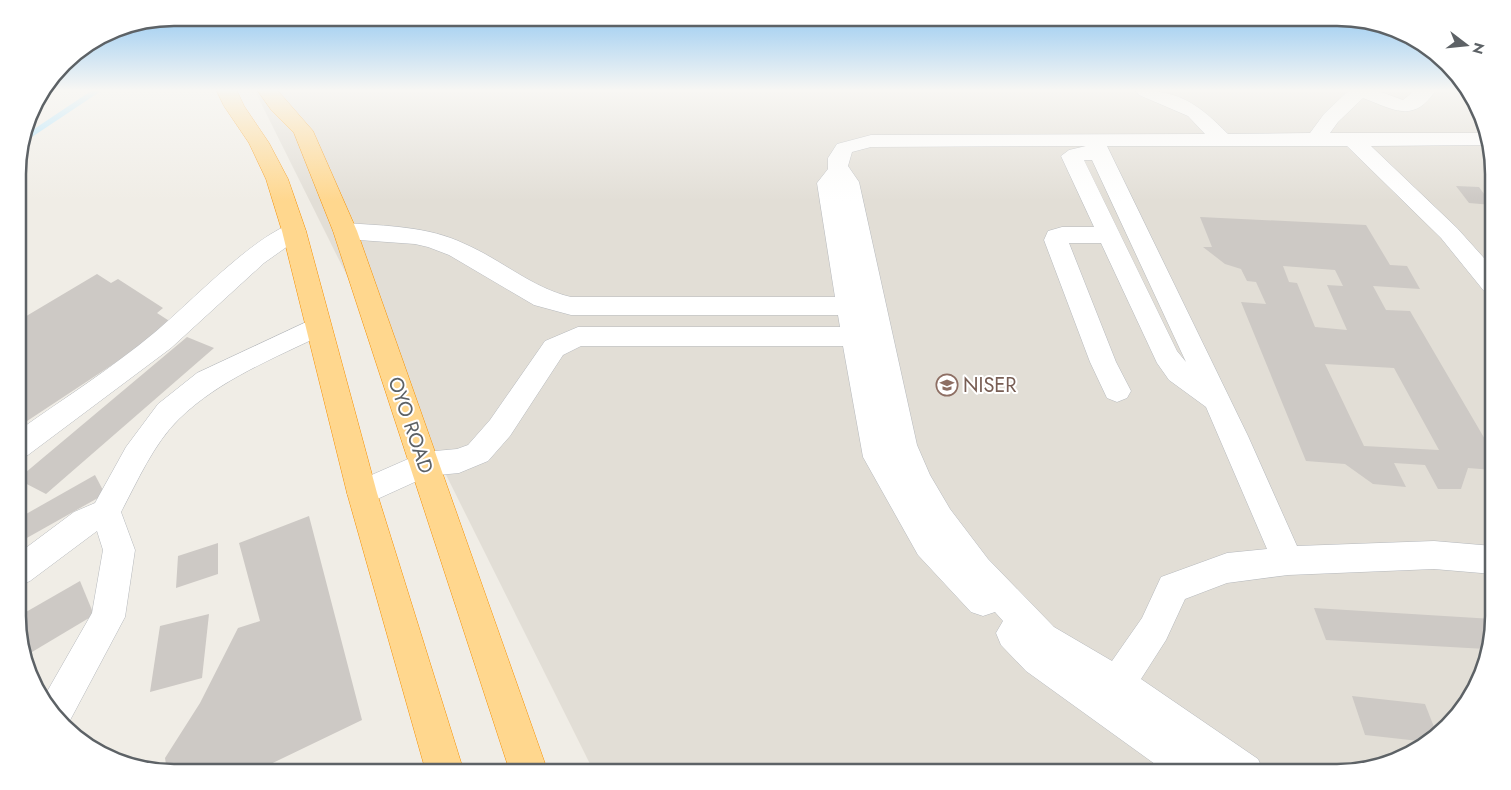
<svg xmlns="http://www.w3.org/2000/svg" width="1511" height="790" font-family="Jost,sans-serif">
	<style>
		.education { fill: #e2ded6 }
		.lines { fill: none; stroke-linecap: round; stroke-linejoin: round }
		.stream { stroke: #a7e2ff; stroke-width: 5.5 }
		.building { fill: #cdc9c5; fill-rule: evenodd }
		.minor-casing { stroke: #b6b9bd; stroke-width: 1 }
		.highway-casing { stroke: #f69000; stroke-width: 1 }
		.minor { fill: #fff; fill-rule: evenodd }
		.highway { fill: #ffd78e; fill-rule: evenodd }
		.labels { text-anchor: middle; stroke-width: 4; stroke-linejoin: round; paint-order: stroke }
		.education-label { font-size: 20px; fill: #785e54; stroke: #fff; text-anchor: start }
		.street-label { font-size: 20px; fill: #5d6266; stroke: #fff }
		.rim { fill: none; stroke: #5d6266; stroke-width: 2.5 }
	</style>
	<rect width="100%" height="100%" fill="#f0ede6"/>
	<path class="education" d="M 255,91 L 1469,91 L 1492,154 L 1493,617 L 1477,686 L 1424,746 L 1347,772 L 594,772 Z"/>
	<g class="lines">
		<path class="stream" d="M 24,139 L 96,91"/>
	</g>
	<g class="building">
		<path d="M 1456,186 L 1479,187 L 1492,205 L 1469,203 Z"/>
		<path d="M 1200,217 L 1366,225 L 1390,265 L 1407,266 L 1420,289 L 1373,286 L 1386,310 L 1410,311 L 1493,453 L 1493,470 L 1468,468 L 1461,489 L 1438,489 L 1425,465 L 1394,463 L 1406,487 L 1373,484 L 1345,464 L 1306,461 L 1241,302 L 1266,304 L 1256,282 L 1247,281 L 1241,269 L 1225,264 L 1203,247 L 1212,247 ZM 1283,266 L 1335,270 L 1343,286 L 1327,285 L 1347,330 L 1315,327 L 1297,283 L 1289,282 ZM 1325,364 L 1394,368 L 1439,450 L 1364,446 Z"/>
		<path d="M 97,274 L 111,283 L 118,279 L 163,308 L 157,313 L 174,324 L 18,427 L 18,321 Z"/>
		<path d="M 187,337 L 214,348 L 46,494 L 19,480 L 19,478 Z"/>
		<path d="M 95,475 L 105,494 L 25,539 L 19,526 L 19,518 Z"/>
		<path d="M 309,516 L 362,720 L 254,772 L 167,771 L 165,758 L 200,703 L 238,628 L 260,621 L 239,543 Z"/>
		<path d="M 218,543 L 218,574 L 176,588 L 178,556 Z"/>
		<path d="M 80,581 L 94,615 L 27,655 L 19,637 L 19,616 Z"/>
		<path d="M 1314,608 L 1493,619 L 1486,649 L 1326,640 Z"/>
		<path d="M 209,614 L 202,678 L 150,692 L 160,626 Z"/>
		<path d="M 1352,696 L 1425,704 L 1436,732 L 1428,742 L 1365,735 Z"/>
	</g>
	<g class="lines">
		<g class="minor-casing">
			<g id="minor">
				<path d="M 1136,91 C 1179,89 1199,105 1228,134 L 1310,133 L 1324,114 L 1348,91 L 1378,91 L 1403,100 L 1414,91 L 1435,91 C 1414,124 1392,109 1363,98 L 1338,122 L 1330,133 L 1484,133 L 1489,145 L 1371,146 L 1457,228 L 1493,268 L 1493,293 L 1484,291 L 1441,238 L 1347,146 L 1107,146 L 1248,436 L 1297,546 L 1434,541 L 1493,546 L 1493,574 L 1434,569 L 1288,575 L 1227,583 L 1185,599 L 1166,640 L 1141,679 L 1258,759 L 1264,772 L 1166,772 L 1026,671 L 1001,645 L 996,633 L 1003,621 L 995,612 L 983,616 L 971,612 L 918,555 L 863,457 L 843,346 L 581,346 L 563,355 L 510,436 L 488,461 L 459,473 L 428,476 L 362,506 L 351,502 L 347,493 L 351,484 L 424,452 L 457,449 L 468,445 L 490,420 L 545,341 L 578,327 L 840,327 L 838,315 L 571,315 L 534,305 L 449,255 L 428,247 L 415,244 L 345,239 L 337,236 L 333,231 L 337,226 L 345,223 C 386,226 428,226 465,244 C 502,260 532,288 571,297 L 835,297 L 817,183 L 828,169 L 828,158 L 837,144 L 871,135 L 1205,134 L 1188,116 L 1139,95 ZM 1086,146 L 1069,150 L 1061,156 L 1094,227 L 1062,227 L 1048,231 L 1044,240 L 1090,362 L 1107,398 L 1117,402 L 1127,398 L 1131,391 L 1116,362 L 1069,243 L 1101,243 L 1157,363 L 1169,380 L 1206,407 L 1267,549 L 1227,553 L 1161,577 L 1142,618 L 1112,661 L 1054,627 L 988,559 L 950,509 L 930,475 L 917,445 L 859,182 L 848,166 L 852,152 L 871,147 ZM 1084,160 L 1092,160 L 1186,362 L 1177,351 Z"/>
				<path d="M 294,223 L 302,226 L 306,231 L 302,236 L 264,263 L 171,348 L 28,455 L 18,459 L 18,431 C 63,399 112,368 154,333 C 188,305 255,234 294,223 Z"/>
				<path d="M 317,317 L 326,319 L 330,326 L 326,333 C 275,358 220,379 179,419 C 154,443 137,482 121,512 L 135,550 L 125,617 L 67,726 L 50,711 L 44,697 L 92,613 L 103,550 L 97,531 L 30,581 L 19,586 L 19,553 L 74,512 L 95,503 L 126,447 L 158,404 L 197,373 Z"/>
			</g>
		</g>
		<g class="highway-casing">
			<g id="highway">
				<path d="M 217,91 L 237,91 L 244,106 L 269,143 L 288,179 L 306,231 L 377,493 L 464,772 L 426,772 L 347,493 L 282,231 L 266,179 L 249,143 L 224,106 Z"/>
				<path d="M 258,91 L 278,91 L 313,131 L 357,231 L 548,772 L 510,772 L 333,231 L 294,133 L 272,111 Z"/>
			</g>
		</g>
		<use href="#minor" class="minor"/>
		<use href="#highway" class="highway"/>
	</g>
	<linearGradient id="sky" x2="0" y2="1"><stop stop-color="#8ec6f1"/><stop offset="0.45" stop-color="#f8f7f4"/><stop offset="1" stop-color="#f8f7f4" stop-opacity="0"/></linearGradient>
	<rect width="1511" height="201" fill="url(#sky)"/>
	<defs>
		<g id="school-ring" transform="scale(1.125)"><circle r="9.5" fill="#fff" stroke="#8d6e63" stroke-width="1.5"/><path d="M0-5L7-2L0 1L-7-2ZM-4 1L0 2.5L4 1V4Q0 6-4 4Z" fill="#8d6e63"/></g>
	</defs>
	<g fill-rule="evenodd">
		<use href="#school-ring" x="947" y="385"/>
	</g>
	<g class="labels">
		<g class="education-label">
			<text x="963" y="392">NISER</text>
		</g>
		<g class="street-label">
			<text transform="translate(411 425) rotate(71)" y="7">OYO ROAD</text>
		</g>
	</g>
	<path d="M0 0H1511V790H0ZM174 26H1337A148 148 0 0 1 1485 174V616A148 148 0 0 1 1337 764H174A148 148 0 0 1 26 616V174A148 148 0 0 1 174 26Z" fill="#fff" fill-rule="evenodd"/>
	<path class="rim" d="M174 26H1337A148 148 0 0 1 1485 174V616A148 148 0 0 1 1337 764H174A148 148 0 0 1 26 616V174A148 148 0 0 1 174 26Z"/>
	<g transform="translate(1466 45) rotate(106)" stroke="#ffffff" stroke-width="4" paint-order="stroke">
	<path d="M0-4L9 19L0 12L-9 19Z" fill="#5d6266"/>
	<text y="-8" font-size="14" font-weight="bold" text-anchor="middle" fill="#5d6266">N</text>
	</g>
</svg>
